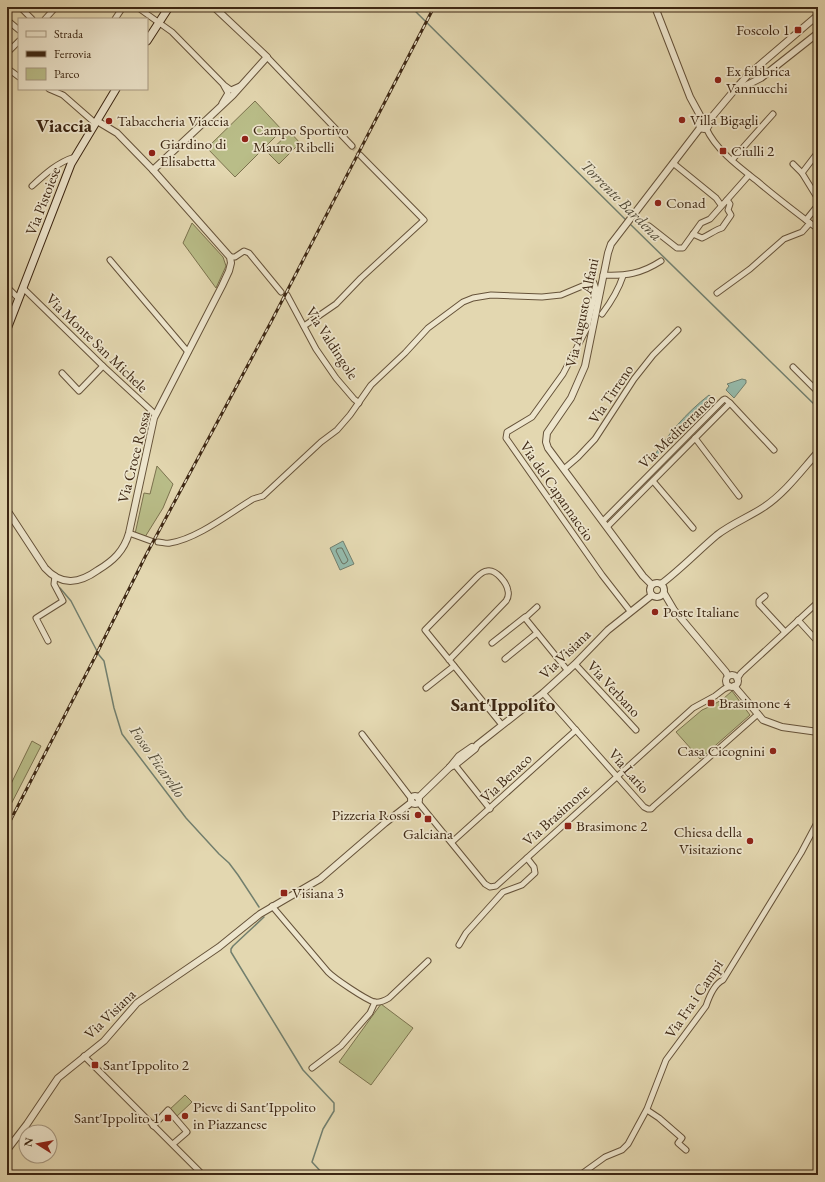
<svg xmlns="http://www.w3.org/2000/svg" width="825" height="1182" font-family="'EB Garamond',serif">
	<style>
		.green { fill: #b9bd88; stroke: #7b724e }
		.water { fill: #95baab; stroke: #727f6e }
		.lines { fill: none; stroke-linecap: round; stroke-linejoin: round }
		.shore { stroke: #69705f; stroke-width: 1 }
		.stream { stroke: #727f6e; stroke-width: 1.5 }
		.minor-tunnel { stroke: #c2b491; stroke-width: 5; stroke-dasharray: 5 2.5; stroke-linecap: butt }
		.minor-casing { stroke: #66533a; stroke-width: 7 }
		.tertiary-casing { stroke: #66533a; stroke-width: 8 }
		.secondary-casing { stroke: #3d2713; stroke-width: 9 }
		.minor { stroke: #ede5cc; stroke-width: 5 }
		.tertiary { stroke: #ede5cc; stroke-width: 6 }
		.secondary { stroke: #ede5cc; stroke-width: 7 }
		.rail-casing { stroke: #3d2713; stroke-width: 3 }
		.rail { stroke: #ede5cc; stroke-width: 1.5; stroke-dasharray: 4.5; stroke-linecap: butt }
		.poi-dot { fill: #8f2418; stroke: #ede5cc; stroke-width: 1.5 }
		.labels { text-anchor: middle; stroke-width: 3.5; stroke-linejoin: round; paint-order: stroke }
		.poi-label { font-size: 15px; fill: #3d2713; stroke: #ede5cc; text-anchor: start }
		.street-label { font-size: 15px; fill: #3d2713; stroke: #ede5cc }
		.water-label { font-size: 16px; font-style: italic; fill: #534c39; stroke: #ede5cc }
		.district-label { font-size: 19px; font-weight: bold; fill: #3d2713; stroke: #ede5cc }
	</style>
	<rect width="100%" height="100%" fill="#e3d7b0"/>
	<filter id="stains"><feTurbulence type="fractalNoise" baseFrequency=".005" numOctaves="4"/><feColorMatrix values="0 0 0 0 .2 0 0 0 0 .09 0 0 0 0 .02 0 0 0 .5 -.17"/></filter>
	<radialGradient id="worn" r=".72"><stop offset=".6" stop-color="#630" stop-opacity="0"/><stop offset="1" stop-color="#630" stop-opacity=".3"/></radialGradient>
	<g class="green">
		<path d="M 255,101 L 282,130 L 235,177 L 207,148 Z"/>
		<path d="M 290,132 L 300,143 L 279,164 L 268,153 Z"/>
		<path d="M 192,223 L 223,257 L 226,266 L 216,288 L 183,243 Z"/>
		<path d="M 157,466 L 173,484 L 163,508 L 145,537 L 135,534 L 144,493 L 150,494 Z"/>
		<path d="M 732,691 L 750,715 L 700,759 L 676,732 L 702,710 L 711,706 L 723,699 Z"/>
		<path d="M 32,741 L 41,746 L 7,812 L 7,792 Z"/>
		<path d="M 381,1004 L 413,1028 L 371,1085 L 339,1062 Z"/>
		<path d="M 185,1095 L 192,1102 L 175,1118 L 168,1111 Z"/>
	</g>
	<g class="water">
		<path d="M 742,379 L 746,380 L 746,383 L 734,398 L 726,390 L 729,386 L 727,384 Z"/>
		<path d="M 709,395 L 714,399 L 652,462 L 652,459 C 668,434 686,413 709,395 Z"/>
		<path d="M 343,541 L 354,564 L 340,570 L 330,548 Z"/>
	</g>
	<g class="lines">
		<path class="shore" d="M 340,548 L 342,548 L 348,560 L 347,562 L 344,564 L 342,563 L 336,551 L 337,549 Z"/>
		<g class="stream">
			<path d="M 411,7 L 627,221"/>
			<path d="M 630,224 L 818,408"/>
			<path d="M 60,588 L 71,601 L 99,655 L 104,661 L 114,708 L 122,734 L 186,818 L 219,854 L 229,863 L 238,875 L 259,907"/>
			<path d="M 264,917 L 233,946 L 231,949 L 231,952 L 303,1070 L 334,1103 L 334,1111 L 323,1129 L 312,1162 L 324,1175"/>
		</g>
		<path class="minor-tunnel" d="M 352,146 L 360,155"/>
		<g class="minor-casing">
			<g id="minor">
				<path d="M 137,7 L 172,32 L 224,85 L 231,90 L 240,86"/>
				<path d="M 22,9 L 32,19"/>
				<path d="M 45,19 L 56,7"/>
				<path d="M 115,19 L 123,7"/>
				<path d="M 7,20 L 19,30"/>
				<path d="M 7,53 L 19,41"/>
				<path d="M 267,57 L 352,146"/>
				<path d="M 7,68 L 19,77"/>
				<path d="M 49,89 L 63,95 L 95,123"/>
				<path d="M 222,103 L 228,93 L 224,86"/>
				<path d="M 706,128 C 716,150 739,167 757,181 C 777,198 798,214 818,229"/>
				<path d="M 818,152 L 802,173 L 818,199"/>
				<path d="M 732,160 L 773,114"/>
				<path d="M 673,163 L 716,198 L 721,205"/>
				<path d="M 793,164 L 802,173"/>
				<path d="M 32,186 C 45,174 58,162 75,157"/>
				<path d="M 806,220 L 818,205"/>
				<path d="M 649,226 L 677,248 L 683,248 L 701,223 L 710,219 L 749,175"/>
				<path d="M 693,234 L 702,238 C 709,235 715,230 722,228 L 731,215 L 728,210 L 730,204 L 727,200"/>
				<path d="M 230,257 L 235,257 L 244,251 L 249,253 L 281,292"/>
				<path d="M 110,260 L 188,352"/>
				<path d="M 603,275 C 626,276 641,274 661,261"/>
				<path d="M 7,287 L 19,299"/>
				<path d="M 23,288 L 103,366 L 155,414"/>
				<path d="M 717,293 L 750,269 L 784,239 L 802,232 L 810,223"/>
				<path d="M 287,295 L 316,349 L 336,378 L 354,399 L 359,403"/>
				<path d="M 602,314 C 611,302 618,291 623,276"/>
				<path d="M 304,326 L 336,304 L 361,278 L 424,220 L 360,155"/>
				<path d="M 793,367 L 818,392"/>
				<path d="M 62,373 L 79,391 L 103,366"/>
				<path d="M 695,438 L 739,496"/>
				<path d="M 564,469 L 578,457 L 595,439 L 634,379 L 653,355 L 678,330"/>
				<path d="M 653,481 L 693,528"/>
				<path d="M 603,521 L 723,400 L 725,399 L 730,403 L 774,450"/>
				<path d="M 607,527 L 730,403"/>
				<path d="M 129,533 L 151,541"/>
				<path d="M 158,542 C 162,542 166,544 170,543 C 197,539 230,513 253,499 L 263,496 L 321,442 L 337,430 L 350,415 L 371,385 L 405,353 L 428,328 L 463,302 L 473,298 L 491,295 L 542,297 L 561,295 L 592,282 L 594,283 L 596,289 L 587,328 L 563,374 L 532,417 L 507,432 L 506,438 L 602,575 L 630,611"/>
				<path d="M 765,596 L 759,601 L 759,604 L 785,632"/>
				<path d="M 537,607 L 525,618 L 568,671"/>
				<path d="M 798,620 L 818,642"/>
				<path d="M 48,641 L 36,618 L 63,601 L 54,584 L 55,576"/>
				<path d="M 492,643 L 525,617"/>
				<path d="M 505,659 L 537,633"/>
				<path d="M 449,660 L 506,601 C 508,598 509,595 508,591 C 507,583 496,569 487,571 C 483,571 479,575 476,578 L 425,630 L 502,725"/>
				<path d="M 575,664 L 636,730"/>
				<path d="M 737,679 L 741,673 L 818,602"/>
				<path d="M 426,688 L 454,666"/>
				<path d="M 543,693 L 644,807 L 648,809 L 651,809 L 654,806 L 758,714"/>
				<path d="M 362,734 L 411,798"/>
				<path d="M 455,765 L 490,809"/>
				<path d="M 418,802 L 485,884 L 490,887 L 496,886 L 693,708 L 715,696 L 724,689 L 730,686"/>
				<path d="M 452,842 L 576,730"/>
				<path d="M 272,906 L 328,972 C 335,979 365,999 374,1002 C 379,1003 384,1001 389,998 L 428,961"/>
				<path d="M 459,945 L 466,933 L 503,892 L 522,885 L 535,873 L 534,867 L 527,858"/>
				<path d="M 84,1056 L 203,1175"/>
				<path d="M 312,1068 L 341,1046 L 370,1013 L 375,1002"/>
				<path d="M 647,1110 L 659,1118 L 682,1138 L 678,1143 L 686,1150"/>
				<path d="M 153,1126 L 168,1110 L 187,1132 L 173,1144"/>
				<path d="M 580,1175 L 605,1157 L 622,1150 L 628,1144 L 647,1109 L 666,1060 L 706,1006 C 709,997 714,984 723,980 L 801,853 L 818,821"/>
			</g>
		</g>
		<g class="tertiary-casing">
			<g id="tertiary">
				<path d="M 655,7 L 690,97 L 702,119"/>
				<path d="M 737,90 L 761,78 L 818,33"/>
				<circle cx="704" cy="124" r="5"/>
				<path d="M 707,120 L 711,118 L 737,87 L 748,75 L 818,15"/>
				<path d="M 153,170 L 233,95 L 267,57 L 214,7"/>
				<path d="M 7,510 L 45,568 C 62,587 80,583 98,570 C 113,561 124,551 129,533 L 154,418 L 222,286 L 229,271 L 231,263 L 230,257 L 153,170 L 117,133 L 97,121"/>
				<circle cx="657" cy="590" r="7"/>
				<path d="M 661,584 C 681,569 698,551 717,535 C 731,524 749,517 764,507 C 785,493 801,471 818,452"/>
				<path d="M 652,585 L 643,576 L 548,448 L 546,442 L 547,433 L 571,398 L 585,366 L 608,253 L 611,244 L 700,128"/>
				<path d="M 664,593 L 674,610 L 726,672 L 728,676"/>
				<circle cx="732" cy="681" r="6"/>
				<path d="M 734,686 L 763,720 L 782,727 L 818,732"/>
				<path d="M 450,767 L 455,765 L 475,749 L 477,745 L 543,693 L 575,664 L 608,630 L 652,595"/>
				<circle cx="415" cy="800" r="4"/>
				<path d="M 418,798 L 450,767 L 459,756 L 472,747"/>
				<path d="M 7,1150 L 27,1124 L 58,1078 L 104,1041 L 137,1003 L 219,947 L 260,914 L 320,879 L 385,823 L 412,802"/>
			</g>
		</g>
		<g class="secondary-casing">
			<g id="secondary">
				<path d="M 147,41 L 169,7"/>
				<path d="M 7,329 L 71,164 L 116,89"/>
			</g>
		</g>
		<use href="#minor" class="minor"/>
		<use href="#tertiary" class="tertiary"/>
		<use href="#secondary" class="secondary"/>
		<g class="rail-casing">
			<path id="rail" d="M 7,827 L 95,657 L 146,555 L 271,322 L 434,7"/>
		</g>
		<use href="#rail" class="rail"/>
	</g>
	<g class="poi-dot">
		<rect x="794" y="26" width="8" height="8" rx="2"/>
		<circle cx="718" cy="80" r="4"/>
		<circle cx="682" cy="120" r="4"/>
		<circle cx="109" cy="121" r="4"/>
		<circle cx="245" cy="139" r="4"/>
		<rect x="719" y="147" width="8" height="8" rx="2"/>
		<circle cx="152" cy="153" r="4"/>
		<circle cx="658" cy="203" r="4"/>
		<circle cx="655" cy="612" r="4"/>
		<rect x="707" y="699" width="8" height="8" rx="2"/>
		<circle cx="773" cy="751" r="4"/>
		<circle cx="418" cy="815" r="4"/>
		<rect x="424" y="815" width="8" height="8" rx="2"/>
		<rect x="564" y="822" width="8" height="8" rx="2"/>
		<circle cx="750" cy="841" r="4"/>
		<rect x="280" y="889" width="8" height="8" rx="2"/>
		<rect x="91" y="1061" width="8" height="8" rx="2"/>
		<circle cx="185" cy="1116" r="4"/>
		<rect x="164" y="1114" width="8" height="8" rx="2"/>
	</g>
	<g class="labels">
		<g class="poi-label">
			<text x="790" y="35" text-anchor="end">Foscolo 1</text>
			<text x="726" y="76">Ex fabbrica<tspan x="726" dy="17">Vannucchi</tspan></text>
			<text x="690" y="125">Villa Bigagli</text>
			<text x="117" y="126">Tabaccheria Viaccia</text>
			<text x="253" y="135">Campo Sportivo<tspan x="253" dy="17">Mauro Ribelli</tspan></text>
			<text x="160" y="149">Giardino di<tspan x="160" dy="17">Elisabetta</tspan></text>
			<text x="731" y="156">Ciulli 2</text>
			<text x="666" y="208">Conad</text>
			<text x="663" y="617">Poste Italiane</text>
			<text x="719" y="708">Brasimone 4</text>
			<text x="765" y="756" text-anchor="end">Casa Cicognini</text>
			<text x="410" y="820" text-anchor="end">Pizzeria Rossi</text>
			<text x="576" y="831">Brasimone 2</text>
			<text x="742" y="837" text-anchor="end">Chiesa della<tspan x="742" dy="17">Visitazione</tspan></text>
			<text x="428" y="839" text-anchor="middle">Galciana</text>
			<text x="292" y="898">Visiana 3</text>
			<text x="103" y="1070">Sant'Ippolito 2</text>
			<text x="193" y="1112">Pieve di Sant'Ippolito<tspan x="193" dy="17">in Piazzanese</tspan></text>
			<text x="160" y="1123" text-anchor="end">Sant'Ippolito 1</text>
		</g>
		<g class="street-label">
			<text transform="translate(43 201) rotate(-69)" y="5">Via Pistoiese</text>
			<text transform="translate(582 313) rotate(-78)" y="5">Via Augusto Alfani</text>
			<text transform="translate(97 343) rotate(44)" y="5">Via Monte San Michele</text>
			<text transform="translate(332 343) rotate(57)" y="5">Via Valdingole</text>
			<text transform="translate(611 394) rotate(-56)" y="5">Via Tirreno</text>
			<text transform="translate(677 431) rotate(-44)" y="5">Via Mediterraneo</text>
			<text transform="translate(134 457) rotate(-76)" y="5">Via Croce Rossa</text>
			<text transform="translate(557 491) rotate(55)" y="5">Via del Capannaccio</text>
			<text transform="translate(565 654) rotate(-44)" y="5">Via Visiana</text>
			<text transform="translate(614 689) rotate(47)" y="5">Via Verbano</text>
			<text transform="translate(629 771) rotate(49)" y="5">Via Lario</text>
			<text transform="translate(506 778) rotate(-43)" y="5">Via Benaco</text>
			<text transform="translate(556 815) rotate(-42)" y="5">Via Brasimone</text>
			<text transform="translate(694 999) rotate(-56)" y="5">Via Fra i Campi</text>
			<text transform="translate(110 1014) rotate(-44)" y="5">Via Visiana</text>
		</g>
		<g class="water-label">
			<text transform="translate(622 200) rotate(45)" y="6">Torrente Bardena</text>
			<text transform="translate(158 761) rotate(55)" y="6">Fosso Ficarello</text>
		</g>
		<g class="district-label">
			<text x="64" y="132">Viaccia</text>
			<text x="503" y="711">Sant'Ippolito</text>
		</g>
	</g>
	<rect width="825" height="1182" fill="none" stroke="#e3d7b0" stroke-width="24"/>
	<rect x="8" y="8" width="809" height="1166" fill="none" stroke="#3d2713" stroke-width="2"/>
	<rect x="12" y="12" width="801" height="1158" fill="none" stroke="#3d2713"/>
	<rect x="18" y="18" width="130" height="72" fill="#ede5cc" stroke="#a79982"/>
	<rect x="26" y="31" width="20" height="6" fill="#ede5cc" stroke="#a79982"/>
	<text x="54" y="38" font-size="12" fill="#3d2713">Strada</text>
	<rect x="26" y="51" width="20" height="6" fill="#3d2713" stroke="#a79982"/>
	<text x="54" y="58" font-size="12" fill="#3d2713">Ferrovia</text>
	<rect x="26" y="68" width="20" height="12" fill="#b9bd88" stroke="#a79982"/>
	<text x="54" y="78" font-size="12" fill="#3d2713">Parco</text>
	<g transform="translate(38 1144) rotate(281)"><circle r="19" fill="#ede5cc" stroke="#a79982"/>
	<path d="M0-3L7 15L0 10L-7 15Z" fill="#8f2418"/>
	<text y="-6" font-size="11" font-weight="bold" text-anchor="middle" fill="#3d2713">N</text>
	</g>
	<rect width="100%" height="100%" filter="url(#stains)"/>
	<rect width="100%" height="100%" fill="url(#worn)"/>
</svg>
